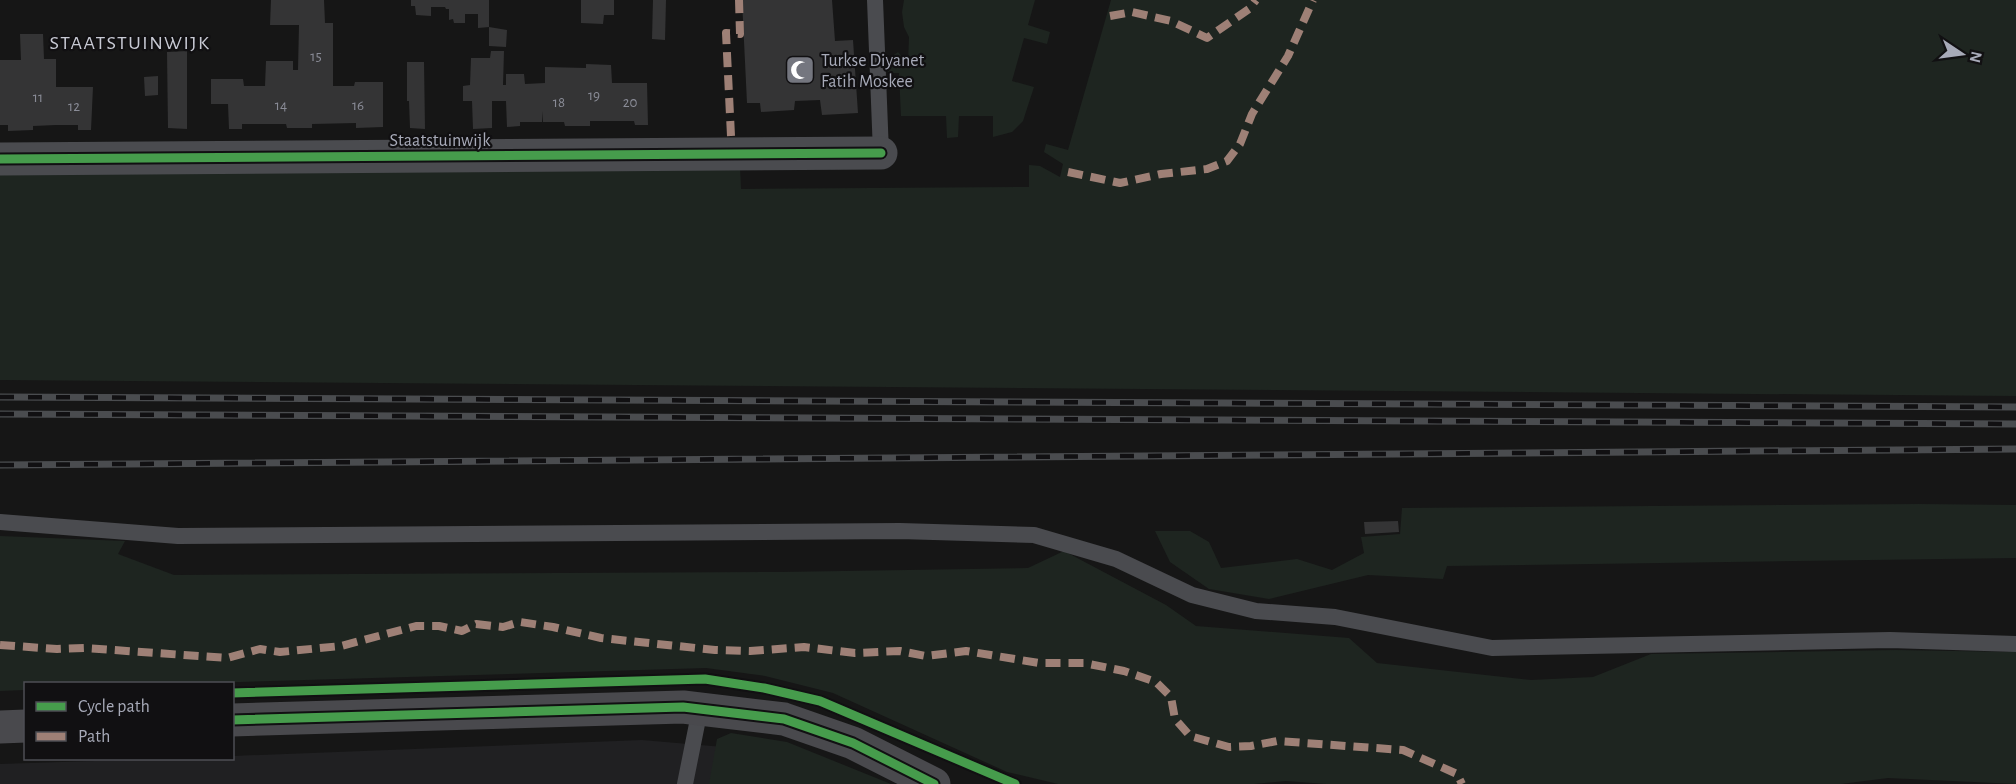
<svg xmlns="http://www.w3.org/2000/svg" width="2016" height="784" font-family="'Alegreya Sans',sans-serif">
	<style>
		.built { fill: #202022 }
		.green { fill: #1e2520 }
		.building { fill: #343435 }
		.lines { fill: none; stroke-linecap: round; stroke-linejoin: round }
		.lane { stroke: #4a4b4f; stroke-width: 16 }
		.street { stroke: #4a4b4f; stroke-width: 33 }
		.secondary { stroke: #49494d; stroke-width: 33 }
		.rail-casing { stroke: #4a4c4f; stroke-width: 7 }
		.rail { stroke: #111012; stroke-width: 4.5; stroke-dasharray: 14; stroke-linecap: butt }
		.quiet { stroke: #9e8076; stroke-width: 8; stroke-dasharray: 15 8; stroke-linecap: butt }
		.cycleway-casing { stroke: #111012; stroke-width: 13 }
		.cycleway { stroke: #469c4c; stroke-width: 9 }
		.labels { text-anchor: middle; stroke-width: 4.5; stroke-linejoin: round; paint-order: stroke }
		.number-label { font-size: 15px; fill: #8a8c97 }
		.poi-label { font-size: 18px; fill: #a7aab8; stroke: #111012; text-anchor: start }
		.street-label { font-size: 18px; fill: #a7aab8; stroke: #111012 }
		.neighbourhood-label { font-size: 20px; letter-spacing: 1.5px; fill: #c8cad4; stroke: #111012 }
	</style>
	<rect width="100%" height="100%" fill="#161616"/>
	<path class="built" d="M 642,740 L 804,754 L 855,784 L 0,784 L 0,764 L 156,759 L 232,758 L 233,756 Z"/>
	<g class="green">
		<path d="M 904,0 L 1035,0 L 1028,25 L 1050,32 L 1047,44 L 1024,38 L 1012,81 L 1034,87 L 1023,121 L 1012,132 L 993,137 L 993,116 L 959,116 L 958,137 L 947,138 L 946,116 L 901,116 L 899,73 L 888,73 L 887,60 L 898,52 L 908,64 L 909,37 L 904,27 L 902,12 Z"/>
		<path d="M 1111,0 L 2016,0 L 2016,396 L 0,380 L 0,175 L 740,166 L 741,189 L 1029,187 L 1029,165 L 1040,166 L 1060,177 L 1063,164 L 1044,152 L 1046,144 L 1068,150 Z"/>
		<path d="M 1919,504 L 2016,505 L 2016,558 L 1447,566 L 1443,579 L 1368,575 L 1269,599 L 1209,589 L 1170,562 L 1155,531 L 1190,531 L 1209,542 L 1221,568 L 1297,559 L 1332,570 L 1364,553 L 1361,537 L 1400,534 L 1402,508 Z"/>
		<path d="M 0,536 L 125,541 L 118,554 L 174,575 L 780,572 L 1028,568 L 1064,551 L 1166,605 L 1196,626 L 1349,638 L 1377,663 L 1531,680 L 1593,677 L 1651,654 L 1896,650 L 2016,652 L 2016,784 L 1888,778 L 1841,784 L 1326,784 L 1286,781 L 1254,784 L 1058,784 L 1007,772 L 833,693 L 765,676 L 706,668 L 206,683 L 26,684 L 25,690 L 0,691 Z"/>
		<path d="M 731,733 L 787,742 L 891,784 L 709,784 L 717,739 Z"/>
	</g>
	<g class="building">
		<path d="M 271,0 L 324,0 L 325,23 L 333,23 L 333,86 L 354,86 L 355,82 L 383,82 L 383,127 L 356,128 L 356,123 L 312,124 L 312,128 L 287,128 L 286,124 L 242,124 L 242,129 L 229,129 L 228,104 L 211,104 L 211,79 L 243,79 L 244,86 L 265,86 L 266,61 L 293,61 L 293,70 L 298,70 L 299,25 L 270,25 Z"/>
		<path d="M 411,0 L 489,0 L 489,27 L 507,30 L 506,47 L 489,46 L 489,27 L 478,28 L 478,14 L 465,14 L 465,23 L 454,23 L 453,19 L 449,20 L 449,9 L 446,9 L 445,7 L 431,7 L 431,16 L 416,15 L 415,6 L 411,6 Z"/>
		<path d="M 581,0 L 614,0 L 614,15 L 604,15 L 603,24 L 581,23 Z"/>
		<path d="M 653,0 L 666,0 L 665,40 L 652,39 Z"/>
		<path d="M 742,0 L 832,0 L 835,41 L 853,40 L 858,113 L 822,115 L 820,100 L 795,101 L 794,110 L 761,112 L 760,103 L 747,103 Z"/>
		<path d="M 20,34 L 43,34 L 44,59 L 56,59 L 56,87 L 93,87 L 91,130 L 78,130 L 78,125 L 56,125 L 33,126 L 33,130 L 8,131 L 8,125 L 0,125 L 0,60 L 21,60 Z"/>
		<path d="M 187,51 L 187,129 L 168,128 L 167,52 Z"/>
		<path d="M 491,51 L 504,51 L 503,85 L 506,85 L 506,74 L 524,74 L 525,84 L 545,83 L 545,67 L 586,68 L 586,64 L 611,65 L 612,83 L 647,83 L 648,125 L 635,125 L 634,121 L 590,121 L 590,126 L 565,126 L 564,122 L 543,122 L 543,111 L 542,122 L 520,122 L 520,126 L 507,127 L 506,101 L 492,101 L 492,128 L 473,129 L 472,101 L 463,101 L 463,86 L 470,85 L 471,58 L 490,58 Z"/>
		<path d="M 407,62 L 424,62 L 425,129 L 410,128 L 409,101 L 407,101 Z"/>
		<path d="M 158,76 L 158,95 L 145,96 L 144,77 Z"/>
		<path d="M 1398,521 L 1399,532 L 1365,534 L 1364,522 Z"/>
	</g>
	<g class="lines">
		<g class="lane">
			<path d="M 875,0 L 881,153"/>
			<path d="M 0,522 L 178,536 L 900,531 L 1034,535 L 1116,559 L 1192,595 L 1256,611 L 1335,617 L 1492,648 L 1890,640 L 2016,644"/>
			<path d="M 685,784 L 700,709"/>
		</g>
		<path class="street" d="M 0,159 L 881,153"/>
		<g class="secondary">
			<path d="M 232,720 L 683,707 L 784,719 L 853,743 L 934,784"/>
			<path d="M 0,727 L 26,726"/>
		</g>
		<g class="rail-casing">
			<g id="rail">
				<path d="M 0,397 L 2016,407"/>
				<path d="M 0,414 L 2016,424"/>
				<path d="M 0,465 L 2016,449"/>
			</g>
		</g>
		<use href="#rail" class="rail"/>
		<g class="quiet">
			<path d="M 1110,16 L 1132,12 L 1171,21 L 1207,38 L 1249,9 L 1256,0"/>
			<path d="M 731,136 L 726,33 L 740,34 L 739,0"/>
			<path d="M 1068,172 L 1120,183 L 1161,174 L 1207,169 L 1227,161 L 1240,144 L 1252,114 L 1288,56 L 1313,0"/>
			<path d="M 0,645 L 57,649 L 85,648 L 227,658 L 260,649 L 280,652 L 341,646 L 416,626 L 439,626 L 462,631 L 476,624 L 503,627 L 520,622 L 553,627 L 601,638 L 715,650 L 750,651 L 804,647 L 855,653 L 900,651 L 926,656 L 966,651 L 1039,663 L 1084,663 L 1124,671 L 1156,682 L 1171,697 L 1175,719 L 1190,736 L 1229,747 L 1251,746 L 1277,741 L 1403,750 L 1457,774 L 1462,784"/>
		</g>
		<g class="cycleway-casing">
			<g id="cycleway">
				<path d="M 0,159 L 881,153"/>
				<path d="M 232,693 L 705,679 L 764,688 L 820,701 L 1015,784"/>
				<path d="M 232,720 L 683,707 L 784,719 L 853,743 L 934,784"/>
			</g>
		</g>
		<use href="#cycleway" class="cycleway"/>
	</g>
	<defs>
		<g id="mosque-square" transform="scale(1.5)"><rect x="-9" y="-9" width="18" height="18" rx="4" fill="#74767f" stroke="#111012"/><path d="M3.5-4.9A6 6 0 1 0 3.5 4.9A5 5 0 1 1 3.5-4.9Z" fill="#fff"/></g>
	</defs>
	<g fill-rule="evenodd">
		<use href="#mosque-square" x="800" y="70"/>
	</g>
	<g class="labels">
		<g class="number-label">
			<text x="316" y="61">15</text>
			<text x="594" y="100">19</text>
			<text x="38" y="102">11</text>
			<text x="559" y="107">18</text>
			<text x="630" y="107">20</text>
			<text x="281" y="110">14</text>
			<text x="358" y="110">16</text>
			<text x="74" y="111">12</text>
		</g>
		<g class="poi-label">
			<text x="821" y="66">Turkse Diyanet<tspan x="821" dy="21">Fatih Moskee</tspan></text>
		</g>
		<g class="street-label">
			<text x="440" y="146">Staatstuinwijk</text>
		</g>
		<g class="neighbourhood-label">
			<text x="130" y="49">STAATSTUINWIJK</text>
		</g>
	</g>
	<rect x="24" y="682" width="210" height="78" fill="#111012" stroke="#4d4e54" stroke-width="1.5"/>
	<rect x="36" y="702" width="30" height="9" fill="#469c4c" stroke="#4d4e54" stroke-width="1.5"/>
	<text x="78" y="712" font-size="18" fill="#a7aab8">Cycle path</text>
	<rect x="36" y="732" width="30" height="9" fill="#9e8076" stroke="#4d4e54" stroke-width="1.5"/>
	<text x="78" y="742" font-size="18" fill="#a7aab8">Path</text>
	<g transform="translate(1962 54) rotate(103)" stroke="#111012" stroke-width="4.5" paint-order="stroke">
	<path d="M0-4.5L10 22L0 15L-10 22Z" fill="#a7aab8"/>
	<text y="-9" font-size="16" font-weight="bold" text-anchor="middle" fill="#a7aab8">N</text>
	</g>
</svg>
